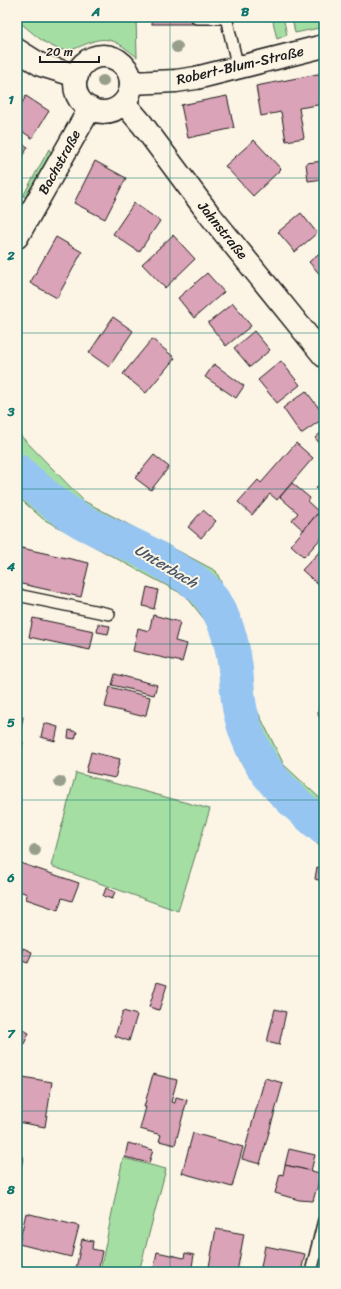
<svg xmlns="http://www.w3.org/2000/svg" width="341" height="1289" font-family="Sriracha,sans-serif">
	<style>
		.green { fill: #a5dea3; stroke: #607d60 }
		.lines { fill: none; stroke-linecap: round; stroke-linejoin: round }
		.river { stroke: #97c5f2; stroke-width: 35 }
		.building { fill: #daa3b7; stroke: #1c1c1c }
		.service-casing { stroke: #1c1c1c; stroke-width: 14 }
		.minor-casing { stroke: #1c1c1c; stroke-width: 25 }
		.service { stroke: #fcf5e5; stroke-width: 11 }
		.minor { stroke: #fcf5e5; stroke-width: 22 }
		.tree { fill: #979e8c }
		.grid { fill: none; stroke: #0f766e; stroke-width: 1; stroke-opacity: 0.55 }
		.labels { text-anchor: middle; stroke-width: 4; stroke-linejoin: round; paint-order: stroke }
		.street-label { font-size: 14px; fill: #1c1c1c; stroke: #fcf5e5 }
		.water-label { font-size: 15px; font-style: italic; fill: #475767; stroke: #fcf5e5 }
		.neatline { fill: none; stroke: #0f766e; stroke-width: 1.5 }
		.grid-label { font-size: 13px; text-anchor: middle; font-weight: bold; fill: #0f766e }
	</style>
	<rect width="100%" height="100%" fill="#fcf5e5"/>
	<filter id="ink" filterUnits="userSpaceOnUse"><feTurbulence type="fractalNoise" baseFrequency=".025" numOctaves="2"/><feDisplacementMap in="SourceGraphic" scale="8" xChannelSelector="R" yChannelSelector="G"/><feConvolveMatrix kernelMatrix="1 2 1 2 8 2 1 2 1" color-interpolation-filters="sRGB"/></filter>
	<g filter="url(#ink)">
		<g class="green">
			<path d="M 17,17 L 136,17 L 137,57 C 120,44 109,33 86,44 C 78,47 72,51 63,50 C 46,47 31,31 18,21 Z"/>
			<path d="M 272,17 L 283,17 L 287,35 L 277,39 Z"/>
			<path d="M 292,17 L 324,17 L 324,27 L 295,33 Z"/>
			<path d="M 49,149 L 52,155 L 27,198 L 23,196 Z"/>
			<path d="M 17,432 L 84,501 L 216,571 L 243,631 L 255,706 L 284,765 L 324,802 L 324,850 L 270,802 L 241,763 L 226,719 L 222,670 L 211,628 L 186,596 L 43,519 L 17,496 Z"/>
			<path d="M 76,773 L 210,809 L 178,911 L 51,866 Z"/>
			<path d="M 123,1158 L 166,1169 L 139,1272 L 100,1272 Z"/>
		</g>
		<g class="lines">
			<path class="river" d="M 17,471 C 37,489 57,507 81,521 C 102,532 123,541 144,551 C 154,556 163,562 173,568 C 185,575 200,583 209,595 C 224,615 232,641 235,665 C 237,680 237,696 240,710 C 253,768 281,791 324,828"/>
		</g>
		<g class="building">
			<rect x="152" y="17" width="45" height="7"/>
			<path d="M 323,73 L 324,104 L 299,108 L 304,138 L 286,141 L 281,112 L 261,116 L 256,86 Z"/>
			<path d="M 26,96 L 49,111 L 32,138 L 17,128 L 17,111 Z"/>
			<path d="M 227,96 L 234,128 L 188,138 L 181,105 Z"/>
			<path d="M 254,140 L 281,169 L 253,196 L 225,166 Z"/>
			<path d="M 17,141 L 28,147 L 19,162 L 17,161 Z"/>
			<path d="M 95,161 L 126,178 L 105,219 L 74,203 Z"/>
			<path d="M 324,161 L 324,179 L 308,181 L 306,163 Z"/>
			<path d="M 134,203 L 160,221 L 139,252 L 113,234 Z"/>
			<path d="M 301,213 L 317,233 L 295,252 L 278,232 Z"/>
			<path d="M 173,235 L 195,259 L 165,288 L 142,264 Z"/>
			<path d="M 56,237 L 82,252 L 57,298 L 30,283 Z"/>
			<path d="M 324,249 L 324,279 L 309,262 Z"/>
			<path d="M 207,273 L 224,292 L 194,318 L 178,298 Z"/>
			<path d="M 233,303 L 251,326 L 226,346 L 208,323 Z"/>
			<path d="M 113,317 L 133,331 L 109,367 L 89,353 Z"/>
			<path d="M 254,331 L 270,350 L 250,367 L 234,348 Z"/>
			<path d="M 152,339 L 175,358 L 146,393 L 123,374 Z"/>
			<path d="M 281,361 L 300,385 L 277,403 L 258,380 Z"/>
			<path d="M 214,364 L 244,386 L 236,398 L 205,377 Z"/>
			<path d="M 306,391 L 324,415 L 324,418 L 301,434 L 283,408 Z"/>
			<path d="M 324,430 L 324,448 L 315,438 Z"/>
			<path d="M 296,443 L 313,458 L 277,500 L 270,494 L 252,515 L 238,502 L 258,480 L 261,483 Z"/>
			<path d="M 154,455 L 169,467 L 151,490 L 135,478 Z"/>
			<path d="M 324,480 L 324,495 L 316,488 Z"/>
			<path d="M 292,483 L 310,498 L 308,502 L 319,512 L 303,530 L 292,520 L 298,513 L 280,497 Z"/>
			<path d="M 203,510 L 216,521 L 201,538 L 188,527 Z"/>
			<path d="M 317,514 L 324,520 L 324,535 L 304,557 L 291,545 Z"/>
			<path d="M 17,547 L 89,563 L 81,597 L 17,583 Z"/>
			<path d="M 324,547 L 324,588 L 323,589 L 302,570 Z"/>
			<path d="M 147,587 L 158,590 L 154,609 L 143,606 Z"/>
			<path d="M 153,615 L 180,622 L 175,641 L 187,644 L 182,662 L 133,651 L 138,628 L 149,631 Z"/>
			<path d="M 33,618 L 94,631 L 90,650 L 29,637 Z"/>
			<path d="M 98,624 L 110,626 L 108,634 L 97,632 Z"/>
			<path d="M 115,674 L 157,685 L 154,695 L 112,685 Z"/>
			<path d="M 110,687 L 150,697 L 146,715 L 141,716 L 105,707 Z"/>
			<path d="M 324,698 L 324,723 L 320,719 L 318,714 L 319,706 L 321,701 Z"/>
			<path d="M 17,716 L 23,717 L 20,733 L 17,733 Z"/>
			<path d="M 44,723 L 58,727 L 55,741 L 41,737 Z"/>
			<path d="M 69,730 L 77,732 L 75,739 L 68,738 Z"/>
			<path d="M 17,740 L 23,742 L 20,757 L 17,757 Z"/>
			<path d="M 91,752 L 120,759 L 115,778 L 86,772 Z"/>
			<path d="M 20,863 L 79,883 L 72,901 L 62,898 L 58,910 L 26,899 L 27,894 L 17,890 L 17,870 Z"/>
			<path d="M 317,867 L 324,869 L 322,881 L 315,879 Z"/>
			<path d="M 106,888 L 115,892 L 112,899 L 103,896 Z"/>
			<path d="M 23,948 L 32,952 L 28,963 L 19,960 Z"/>
			<path d="M 157,982 L 167,985 L 159,1010 L 149,1007 Z"/>
			<path d="M 275,1009 L 286,1012 L 279,1045 L 267,1042 Z"/>
			<path d="M 123,1011 L 137,1015 L 129,1041 L 115,1036 Z"/>
			<path d="M 17,1027 L 29,1033 L 17,1059 Z"/>
			<path d="M 153,1074 L 177,1080 L 171,1102 L 175,1103 L 176,1097 L 187,1100 L 175,1145 L 159,1141 L 161,1135 L 140,1129 L 146,1107 L 144,1107 Z"/>
			<path d="M 17,1076 L 52,1082 L 45,1127 L 17,1122 Z"/>
			<path d="M 265,1078 L 283,1083 L 260,1164 L 242,1159 Z"/>
			<path d="M 193,1133 L 243,1147 L 232,1187 L 182,1173 Z"/>
			<path d="M 128,1143 L 153,1150 L 149,1163 L 125,1157 Z"/>
			<path d="M 289,1149 L 315,1155 L 311,1171 L 285,1165 Z"/>
			<path d="M 17,1156 L 23,1157 L 17,1189 Z"/>
			<path d="M 285,1165 L 320,1173 L 317,1190 L 316,1190 L 313,1201 L 299,1200 L 275,1193 L 280,1174 L 283,1175 Z"/>
			<path d="M 26,1213 L 79,1226 L 71,1257 L 19,1244 Z"/>
			<path d="M 216,1229 L 244,1234 L 237,1272 L 208,1272 Z"/>
			<path d="M 82,1239 L 93,1241 L 92,1249 L 102,1251 L 98,1272 L 76,1269 Z"/>
			<path d="M 265,1246 L 305,1254 L 301,1272 L 260,1272 Z"/>
			<path d="M 157,1252 L 184,1258 L 185,1253 L 194,1255 L 191,1272 L 153,1272 Z"/>
		</g>
		<g class="lines">
			<g class="service-casing">
				<g id="service">
					<path d="M 226,17 L 238,68"/>
					<path d="M 197,18 L 227,18"/>
					<path d="M 17,595 L 109,614"/>
					<path d="M 311,1272 L 324,1220"/>
				</g>
			</g>
			<g class="minor-casing">
				<g id="minor">
					<path d="M 17,50 L 41,65 L 77,76"/>
					<circle cx="103" cy="84" r="28"/>
					<path d="M 131,83 L 176,81 L 196,78 L 324,46"/>
					<path d="M 124,103 L 142,124 L 209,214 L 324,356"/>
					<path d="M 17,237 L 90,108"/>
				</g>
			</g>
			<use href="#service" class="service"/>
			<use href="#minor" class="minor"/>
		</g>
		<g class="tree">
			<circle cx="177" cy="47" r="6"/>
			<circle cx="103" cy="81" r="6"/>
			<circle cx="60" cy="782" r="6"/>
			<circle cx="35" cy="850" r="6"/>
		</g>
	</g>
	<path class="grid" d="M 170,17 L 170,1272M 17,178 L 324,178M 17,333 L 324,333M 17,489 L 324,489M 17,644 L 324,644M 17,800 L 324,800M 17,956 L 324,956M 17,1111 L 324,1111"/>
	<g class="labels">
		<g class="street-label">
			<text transform="translate(240 65) rotate(-13)" y="5">Robert-Blum-Straße</text>
			<text transform="translate(59 162) rotate(-61)" y="5">Bachstraße</text>
			<text transform="translate(223 230) rotate(51)" y="5">Jahnstraße</text>
		</g>
		<g class="water-label">
			<text transform="translate(166 566) rotate(31)" y="5">Unterbach</text>
		</g>
	</g>
	<rect width="341" height="1289" fill="none" stroke="#fcf5e5" stroke-width="44"/>
	<path d="M40 56v6h59v-6" fill="none" stroke="#1c1c1c" stroke-width="2"/>
	<text x="46" y="56" font-size="12" fill="#1c1c1c" stroke="#fcf5e5" stroke-width="3" paint-order="stroke">20 m</text>
	<rect x="22" y="22" width="297" height="1245" class="neatline"/>
	<g class="grid-label">
		<text x="96" y="16">A</text>
		<text x="245" y="16">B</text>
		<text x="11" y="104">1</text>
		<text x="11" y="260">2</text>
		<text x="11" y="416">3</text>
		<text x="11" y="571">4</text>
		<text x="11" y="727">5</text>
		<text x="11" y="882">6</text>
		<text x="11" y="1038">7</text>
		<text x="11" y="1194">8</text>
	</g>
</svg>
